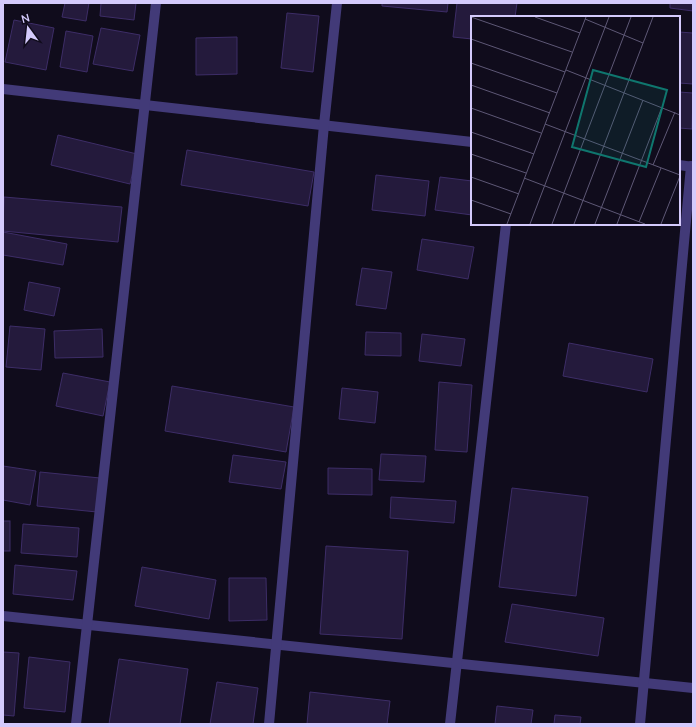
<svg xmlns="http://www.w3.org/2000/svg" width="696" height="727" font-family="'Nunito Sans',sans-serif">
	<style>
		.building { fill: #241a3c; stroke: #3d2d67 }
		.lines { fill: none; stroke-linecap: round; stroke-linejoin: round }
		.minor { stroke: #423a78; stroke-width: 10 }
		.inset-road { fill: none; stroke: #5e5876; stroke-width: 1 }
		.view { fill: #0f766e; fill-opacity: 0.15; stroke: #0f766e; stroke-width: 2 }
		.inset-edge { fill: none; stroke: #d4cafc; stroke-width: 2 }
	</style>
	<rect width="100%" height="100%" fill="#100c1c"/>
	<g class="building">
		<path d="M 65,3 L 89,3 L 86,21 L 62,17 Z"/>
		<path d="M 101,3 L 136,3 L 134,20 L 100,16 Z"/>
		<path d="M 382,3 L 448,3 L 447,12 L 382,6 Z"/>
		<path d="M 457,3 L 517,3 L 515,17 L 472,17 L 472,39 L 453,37 Z"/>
		<path d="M 670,3 L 693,3 L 693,11 L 670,8 Z"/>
		<path d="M 287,13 L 319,16 L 313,72 L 281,68 Z"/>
		<path d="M 14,20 L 54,28 L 46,70 L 5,62 Z"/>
		<path d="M 101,28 L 140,35 L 133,71 L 93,64 Z"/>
		<path d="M 66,31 L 93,36 L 87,72 L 60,67 Z"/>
		<path d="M 679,32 L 693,33 L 693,84 L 679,83 Z"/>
		<path d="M 237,37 L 237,74 L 196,75 L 196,38 Z"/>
		<path d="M 679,92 L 693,93 L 692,129 L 679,128 Z"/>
		<path d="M 58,135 L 137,154 L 130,184 L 51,165 Z"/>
		<path d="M 187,150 L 314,172 L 308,206 L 181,185 Z"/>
		<path d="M 376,175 L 429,181 L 425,216 L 372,210 Z"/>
		<path d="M 440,177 L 472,181 L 472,215 L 435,210 Z"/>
		<path d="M 4,197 L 122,207 L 118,242 L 3,231 Z"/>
		<path d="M 3,232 L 67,244 L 63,265 L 3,255 Z"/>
		<path d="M 422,239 L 474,247 L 468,279 L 417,270 Z"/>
		<path d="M 362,268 L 392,272 L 386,309 L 356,305 Z"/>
		<path d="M 29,282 L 60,288 L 54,316 L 24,310 Z"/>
		<path d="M 10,326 L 45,329 L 41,370 L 6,367 Z"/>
		<path d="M 102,329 L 103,357 L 55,358 L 54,331 Z"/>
		<path d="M 366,332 L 401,333 L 401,356 L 365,355 Z"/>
		<path d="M 422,334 L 465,339 L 461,366 L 419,361 Z"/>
		<path d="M 569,343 L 653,359 L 647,392 L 563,376 Z"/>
		<path d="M 63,373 L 110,382 L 103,416 L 56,406 Z"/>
		<path d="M 439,382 L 472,385 L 467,452 L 435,450 Z"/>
		<path d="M 172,386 L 294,407 L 286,452 L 165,431 Z"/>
		<path d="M 342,388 L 378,392 L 375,423 L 339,419 Z"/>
		<path d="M 381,454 L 426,456 L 424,482 L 379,480 Z"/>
		<path d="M 233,455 L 286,462 L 281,489 L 229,482 Z"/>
		<path d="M 3,466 L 36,471 L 30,505 L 3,500 Z"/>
		<path d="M 328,468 L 372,469 L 372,495 L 328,494 Z"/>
		<path d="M 40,472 L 100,478 L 97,512 L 37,506 Z"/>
		<path d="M 512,488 L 588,497 L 576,596 L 499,587 Z"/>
		<path d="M 391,497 L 456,501 L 454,523 L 390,518 Z"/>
		<rect x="3" y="521" width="7" height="30"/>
		<path d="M 23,524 L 79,528 L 77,557 L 21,553 Z"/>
		<path d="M 326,546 L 408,551 L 402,639 L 320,634 Z"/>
		<path d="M 15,565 L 77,571 L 73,600 L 13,594 Z"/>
		<path d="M 142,567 L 216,580 L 209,619 L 135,606 Z"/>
		<path d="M 229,578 L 266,578 L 267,620 L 229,621 Z"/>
		<path d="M 512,604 L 604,618 L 598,656 L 505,642 Z"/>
		<path d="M 3,652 L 19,653 L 14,716 L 3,715 Z"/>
		<path d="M 29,657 L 70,662 L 65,712 L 24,708 Z"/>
		<path d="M 119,659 L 188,669 L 180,724 L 109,724 Z"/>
		<path d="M 217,682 L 258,688 L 253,724 L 210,724 Z"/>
		<path d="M 310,692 L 390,701 L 387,724 L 307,724 Z"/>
		<path d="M 497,706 L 533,710 L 531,724 L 495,724 Z"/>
		<path d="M 555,715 L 581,717 L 580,724 L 554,724 Z"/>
	</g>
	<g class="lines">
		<g class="minor">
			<path d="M 3,89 L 472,142"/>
			<path d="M 679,165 L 693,167"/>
			<path d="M 3,616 L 693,688"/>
			<path d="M 76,724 L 156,3"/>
			<path d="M 269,724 L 324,125 L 337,3"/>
			<path d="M 450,724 L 506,224"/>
			<path d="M 640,724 L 691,166"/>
		</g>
	</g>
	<g transform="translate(471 16)">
		<rect width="209" height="209" fill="#100c1c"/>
		<path class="inset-road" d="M 0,1 L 101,36M 64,1 L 109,17M 114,3 L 172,27M 0,23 L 94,56M 0,47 L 86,77M 95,54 L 209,99M 0,69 L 79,97M 0,92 L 70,117M 74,108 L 209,159M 0,116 L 63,138M 0,138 L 55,157M 182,149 L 204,96M 0,161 L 48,178M 53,162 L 174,208M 0,184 L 40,198M 168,206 L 190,152M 36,208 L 115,1M 59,208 L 138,1M 81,208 L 160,1M 103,208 L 182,1M 124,208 L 172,84M 146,208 L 191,91M 190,208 L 209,160"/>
		<path class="view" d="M 122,54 L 196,74 L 175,151 L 101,131 Z"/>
		<rect width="209" height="209" class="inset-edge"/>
	</g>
	<rect width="696" height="727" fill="none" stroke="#d4cafc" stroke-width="8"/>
	<g transform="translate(28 28) rotate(345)" stroke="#100c1c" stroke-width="3" paint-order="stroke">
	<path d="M0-3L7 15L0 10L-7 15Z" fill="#d4cafc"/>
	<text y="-6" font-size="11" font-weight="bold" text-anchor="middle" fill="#d4cafc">N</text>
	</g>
</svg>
